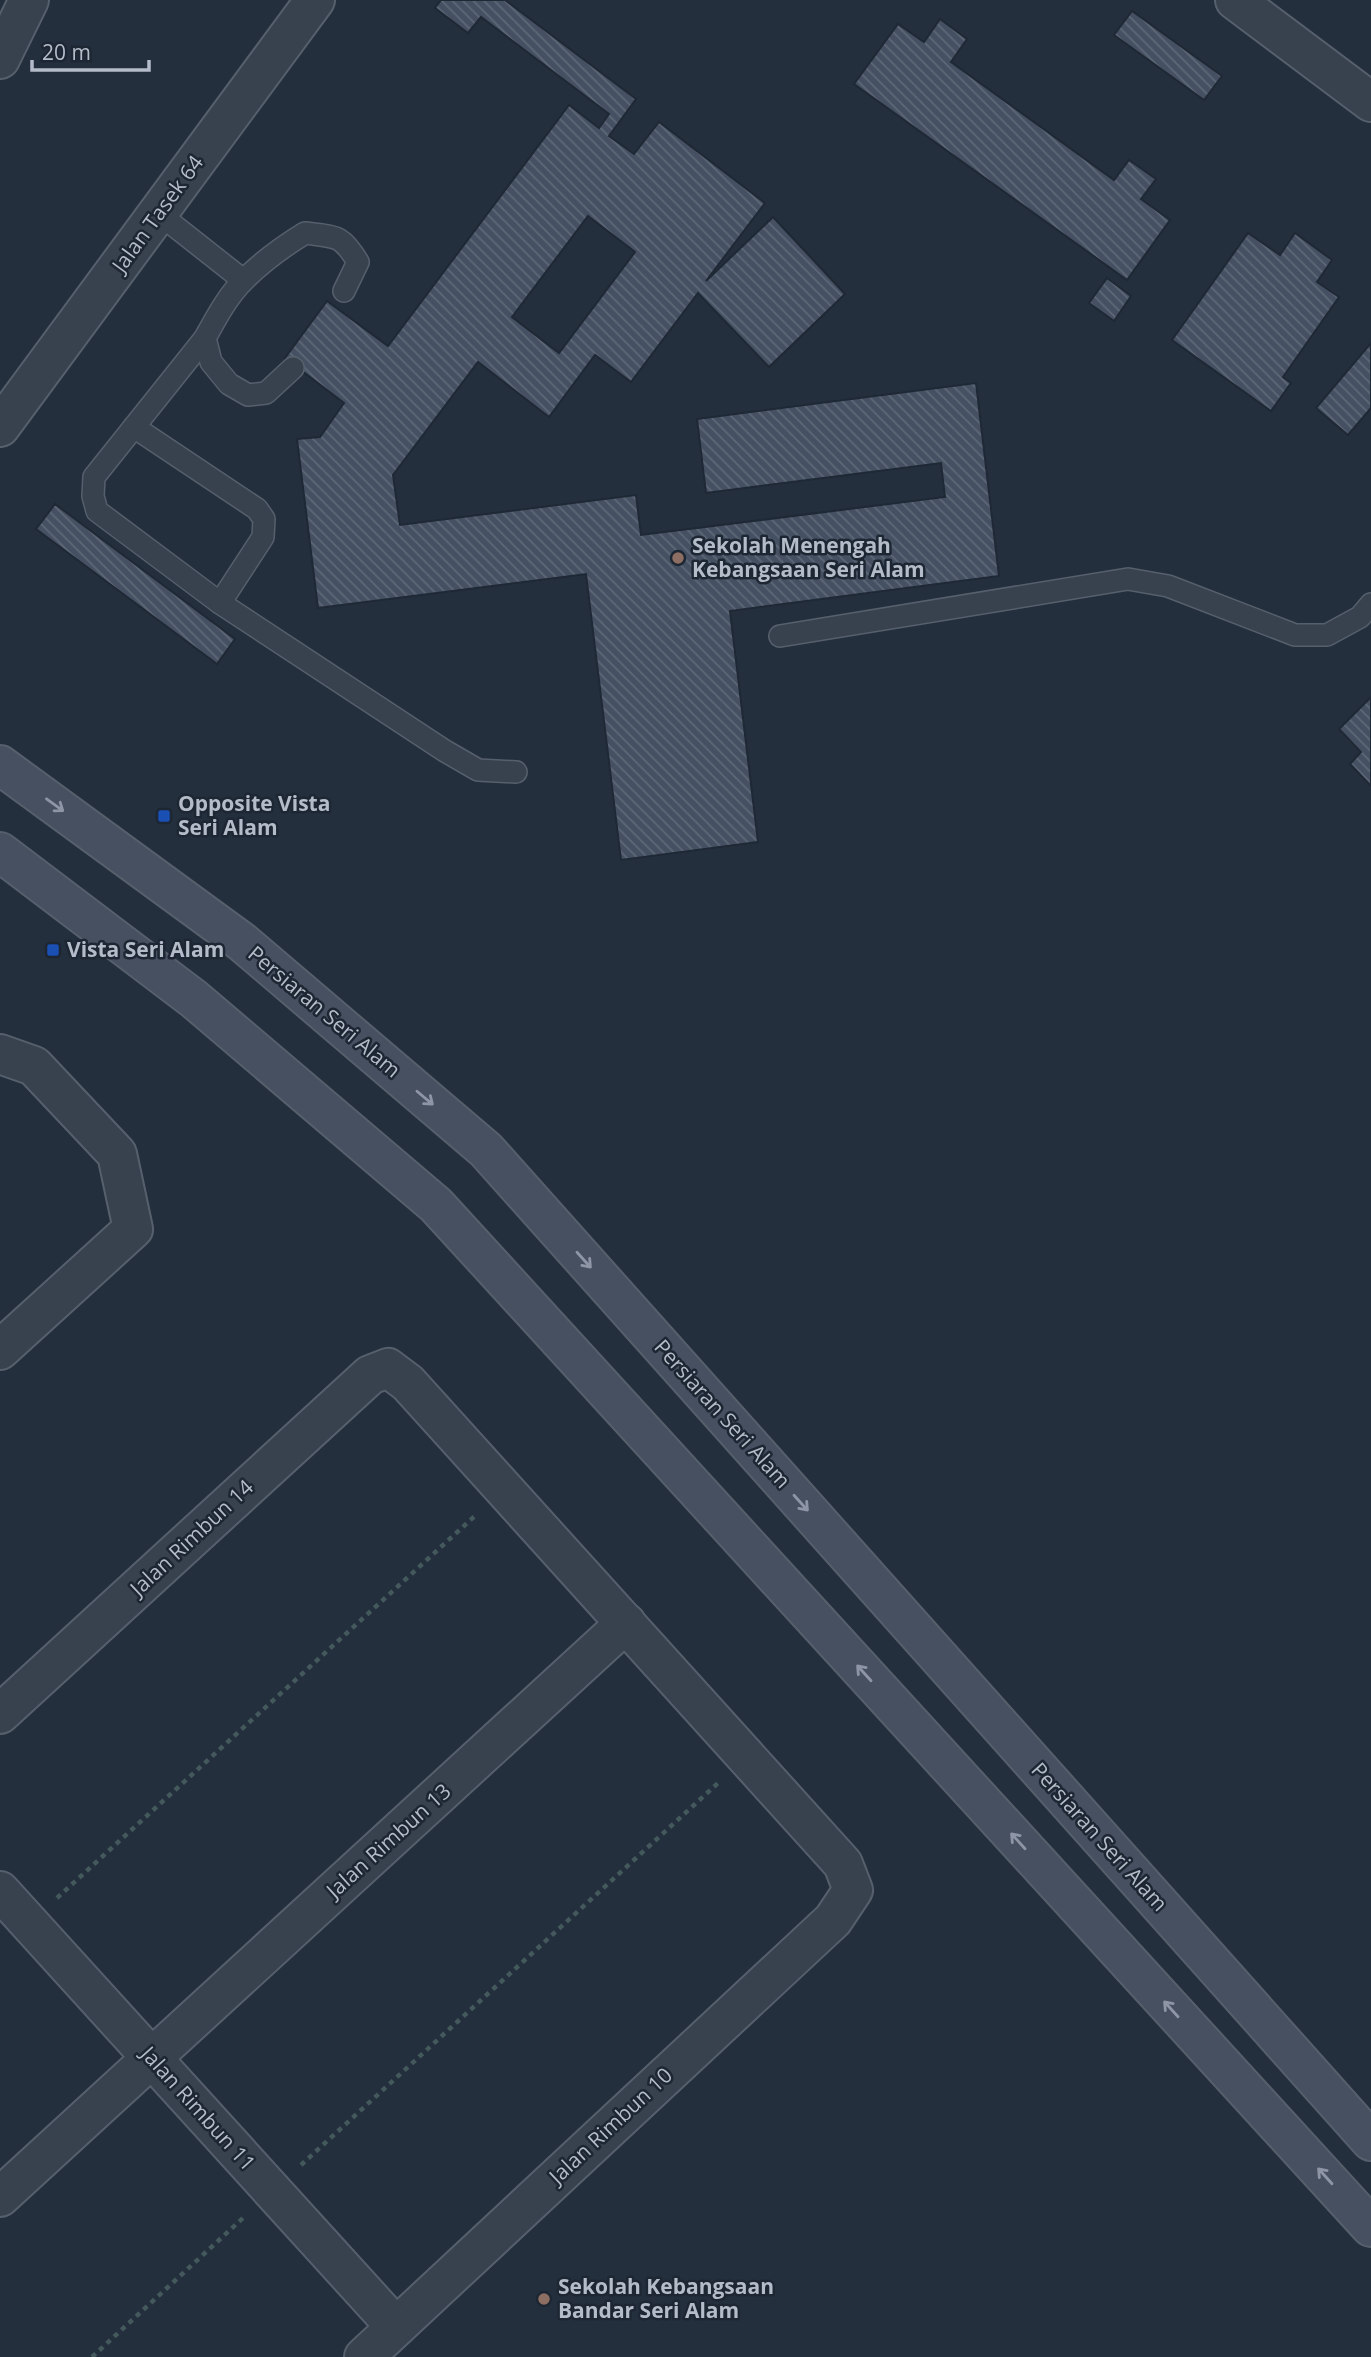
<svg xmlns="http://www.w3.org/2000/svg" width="1371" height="2357" font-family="'Open Sans',sans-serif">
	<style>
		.building { fill: url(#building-back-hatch); stroke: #1f2835; stroke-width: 2; fill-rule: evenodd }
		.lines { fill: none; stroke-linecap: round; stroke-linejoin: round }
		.lane-casing { stroke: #565f6c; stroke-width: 24 }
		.street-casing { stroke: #565f6c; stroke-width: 42 }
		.secondary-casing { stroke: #565f6c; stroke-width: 42 }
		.path { stroke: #44595c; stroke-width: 4.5; stroke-dasharray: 5 5; stroke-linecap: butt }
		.lane { stroke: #38414e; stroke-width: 21 }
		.street { stroke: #38414e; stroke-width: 38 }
		.secondary { stroke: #465061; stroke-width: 38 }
		.oneway { stroke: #8e96a5 }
		.education-dot { fill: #8d6e63; stroke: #1d2633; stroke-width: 2.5 }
		.transit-dot { fill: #1a4fb4; stroke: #1d2633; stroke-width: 2.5 }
		.labels { text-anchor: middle; stroke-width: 5; stroke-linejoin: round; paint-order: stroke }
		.street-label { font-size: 21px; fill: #b4bcc9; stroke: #1d2633 }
		.poi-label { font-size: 21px; font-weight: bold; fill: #b4bcc9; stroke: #1d2633; text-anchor: start }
	</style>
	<defs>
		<pattern id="building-back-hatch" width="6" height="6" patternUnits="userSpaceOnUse" patternTransform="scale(1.75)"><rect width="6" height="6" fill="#455162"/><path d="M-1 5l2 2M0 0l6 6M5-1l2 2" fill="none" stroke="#5d6877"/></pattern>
	</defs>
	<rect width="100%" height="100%" fill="#242f3e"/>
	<g class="building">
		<path d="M 441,0 L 505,0 L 636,99 L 609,136 L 634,154 L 659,122 L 765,203 L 706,281 L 773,217 L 845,294 L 769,367 L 698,293 L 631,382 L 595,355 L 549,417 L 478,362 L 393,475 L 400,525 L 636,495 L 641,535 L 945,497 L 941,463 L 706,493 L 697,419 L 976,383 L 999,576 L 730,611 L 758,842 L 621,860 L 586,574 L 318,608 L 297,439 L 320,437 L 344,403 L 285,358 L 327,301 L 388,346 L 569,105 L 599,128 L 609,114 L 481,17 L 468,33 L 435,8 ZM 588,216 L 635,252 L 559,353 L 512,317 Z"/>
		<path d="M 1132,11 L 1222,76 L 1204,100 L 1114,35 Z"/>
		<path d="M 940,19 L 967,39 L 951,62 L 1114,180 L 1129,160 L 1156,179 L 1141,199 L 1170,220 L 1127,280 L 854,84 L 898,24 L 924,42 Z"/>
		<path d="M 1248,233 L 1280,255 L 1295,233 L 1332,260 L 1317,282 L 1339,297 L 1283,377 L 1291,383 L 1271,411 L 1172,340 Z"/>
		<path d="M 1107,278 L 1131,296 L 1114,321 L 1089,303 Z"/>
		<path d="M 1371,343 L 1371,408 L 1348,435 L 1316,408 Z"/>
		<path d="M 55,504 L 235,639 L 217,664 L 36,529 Z"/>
		<path d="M 1371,697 L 1371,786 L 1350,764 L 1361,752 L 1339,729 Z"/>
	</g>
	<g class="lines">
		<g class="lane-casing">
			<g id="lane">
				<path d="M 158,213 L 243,280"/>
				<path d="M 205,338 L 94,477 L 93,496 L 97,511 L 220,603 L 445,751 L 478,770 L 516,772"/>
				<path d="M 293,368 L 266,393 L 248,395 L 229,384 L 211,362 L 205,338 C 216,318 228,295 245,279 C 263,261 284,246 305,233 C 336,237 341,234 358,262 L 344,291"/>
				<path d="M 134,427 L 257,509 L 264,519 L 263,537 L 220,603"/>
				<path d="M 780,636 L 1128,579 L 1168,586 L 1295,635 L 1327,635 L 1360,617 L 1371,604"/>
			</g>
		</g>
		<g class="street-casing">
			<g id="street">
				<path d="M 1235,0 L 1371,102"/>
				<path d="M 0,59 L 29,0"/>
				<path d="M 0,427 L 315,0"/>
				<path d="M 0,1054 L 34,1066 L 117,1154 L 133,1229 L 0,1350"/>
				<path d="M 0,1714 L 370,1375 L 388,1368 L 408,1383 L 843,1864 L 853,1890 L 833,1920 L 364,2357"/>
				<path d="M 0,1891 L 396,2327"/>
				<path d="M 0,2197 L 626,1623"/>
			</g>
		</g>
		<g class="secondary-casing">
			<g id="secondary">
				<path d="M 0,765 L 242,942 L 486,1150 L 1371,2141"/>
				<path d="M 0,852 L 194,999 L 436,1205 L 1371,2227"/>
			</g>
		</g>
		<g class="path">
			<path d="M 57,1898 L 477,1514"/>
			<path d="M 301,2165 L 718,1783"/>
			<path d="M 92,2357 L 243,2218"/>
		</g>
		<use href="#lane" class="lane"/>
		<use href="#street" class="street"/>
		<use href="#secondary" class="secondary"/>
	</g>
	<defs><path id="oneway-shaft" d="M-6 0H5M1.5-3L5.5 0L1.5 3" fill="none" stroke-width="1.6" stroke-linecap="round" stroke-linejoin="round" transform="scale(1.75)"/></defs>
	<g class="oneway">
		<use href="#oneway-shaft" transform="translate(55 805) rotate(36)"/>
		<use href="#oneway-shaft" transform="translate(425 1098) rotate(40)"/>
		<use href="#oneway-shaft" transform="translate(584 1260) rotate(48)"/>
		<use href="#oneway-shaft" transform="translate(801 1503) rotate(48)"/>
		<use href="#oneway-shaft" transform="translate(864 1673) rotate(-132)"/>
		<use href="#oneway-shaft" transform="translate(1018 1841) rotate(-132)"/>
		<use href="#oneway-shaft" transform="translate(1171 2009) rotate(-132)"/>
		<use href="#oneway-shaft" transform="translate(1325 2176) rotate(-132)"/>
	</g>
	<g class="education-dot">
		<circle cx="678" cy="558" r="7"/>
		<circle cx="544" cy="2299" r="7"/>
	</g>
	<g class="transit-dot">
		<rect x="157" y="809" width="14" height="14" rx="3.5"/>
		<rect x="46" y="943" width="14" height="14" rx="3.5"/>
	</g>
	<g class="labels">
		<g class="street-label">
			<text transform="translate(158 214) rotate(-54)" y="7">Jalan Tasek 64</text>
			<text transform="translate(324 1012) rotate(40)" y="7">Persiaran Seri Alam</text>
			<text transform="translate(722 1414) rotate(48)" y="7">Persiaran Seri Alam</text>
			<text transform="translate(192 1538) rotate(-43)" y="7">Jalan Rimbun 14</text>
			<text transform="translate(1099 1837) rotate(48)" y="7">Persiaran Seri Alam</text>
			<text transform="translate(389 1841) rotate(-42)" y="7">Jalan Rimbun 13</text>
			<text transform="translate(198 2109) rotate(48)" y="7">Jalan Rimbun 11</text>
			<text transform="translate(611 2126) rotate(-43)" y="7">Jalan Rimbun 10</text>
		</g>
		<g class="poi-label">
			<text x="692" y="553">Sekolah Menengah<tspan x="692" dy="24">Kebangsaan Seri Alam</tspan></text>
			<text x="178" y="811">Opposite Vista<tspan x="178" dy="24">Seri Alam</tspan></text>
			<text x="67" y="957">Vista Seri Alam</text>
			<text x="558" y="2294">Sekolah Kebangsaan<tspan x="558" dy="24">Bandar Seri Alam</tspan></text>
		</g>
	</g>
	<path d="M32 60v10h117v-10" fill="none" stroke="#b4bcc9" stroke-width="3.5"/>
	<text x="42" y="60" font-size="21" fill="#b4bcc9" stroke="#1d2633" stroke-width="5" paint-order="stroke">20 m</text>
</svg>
